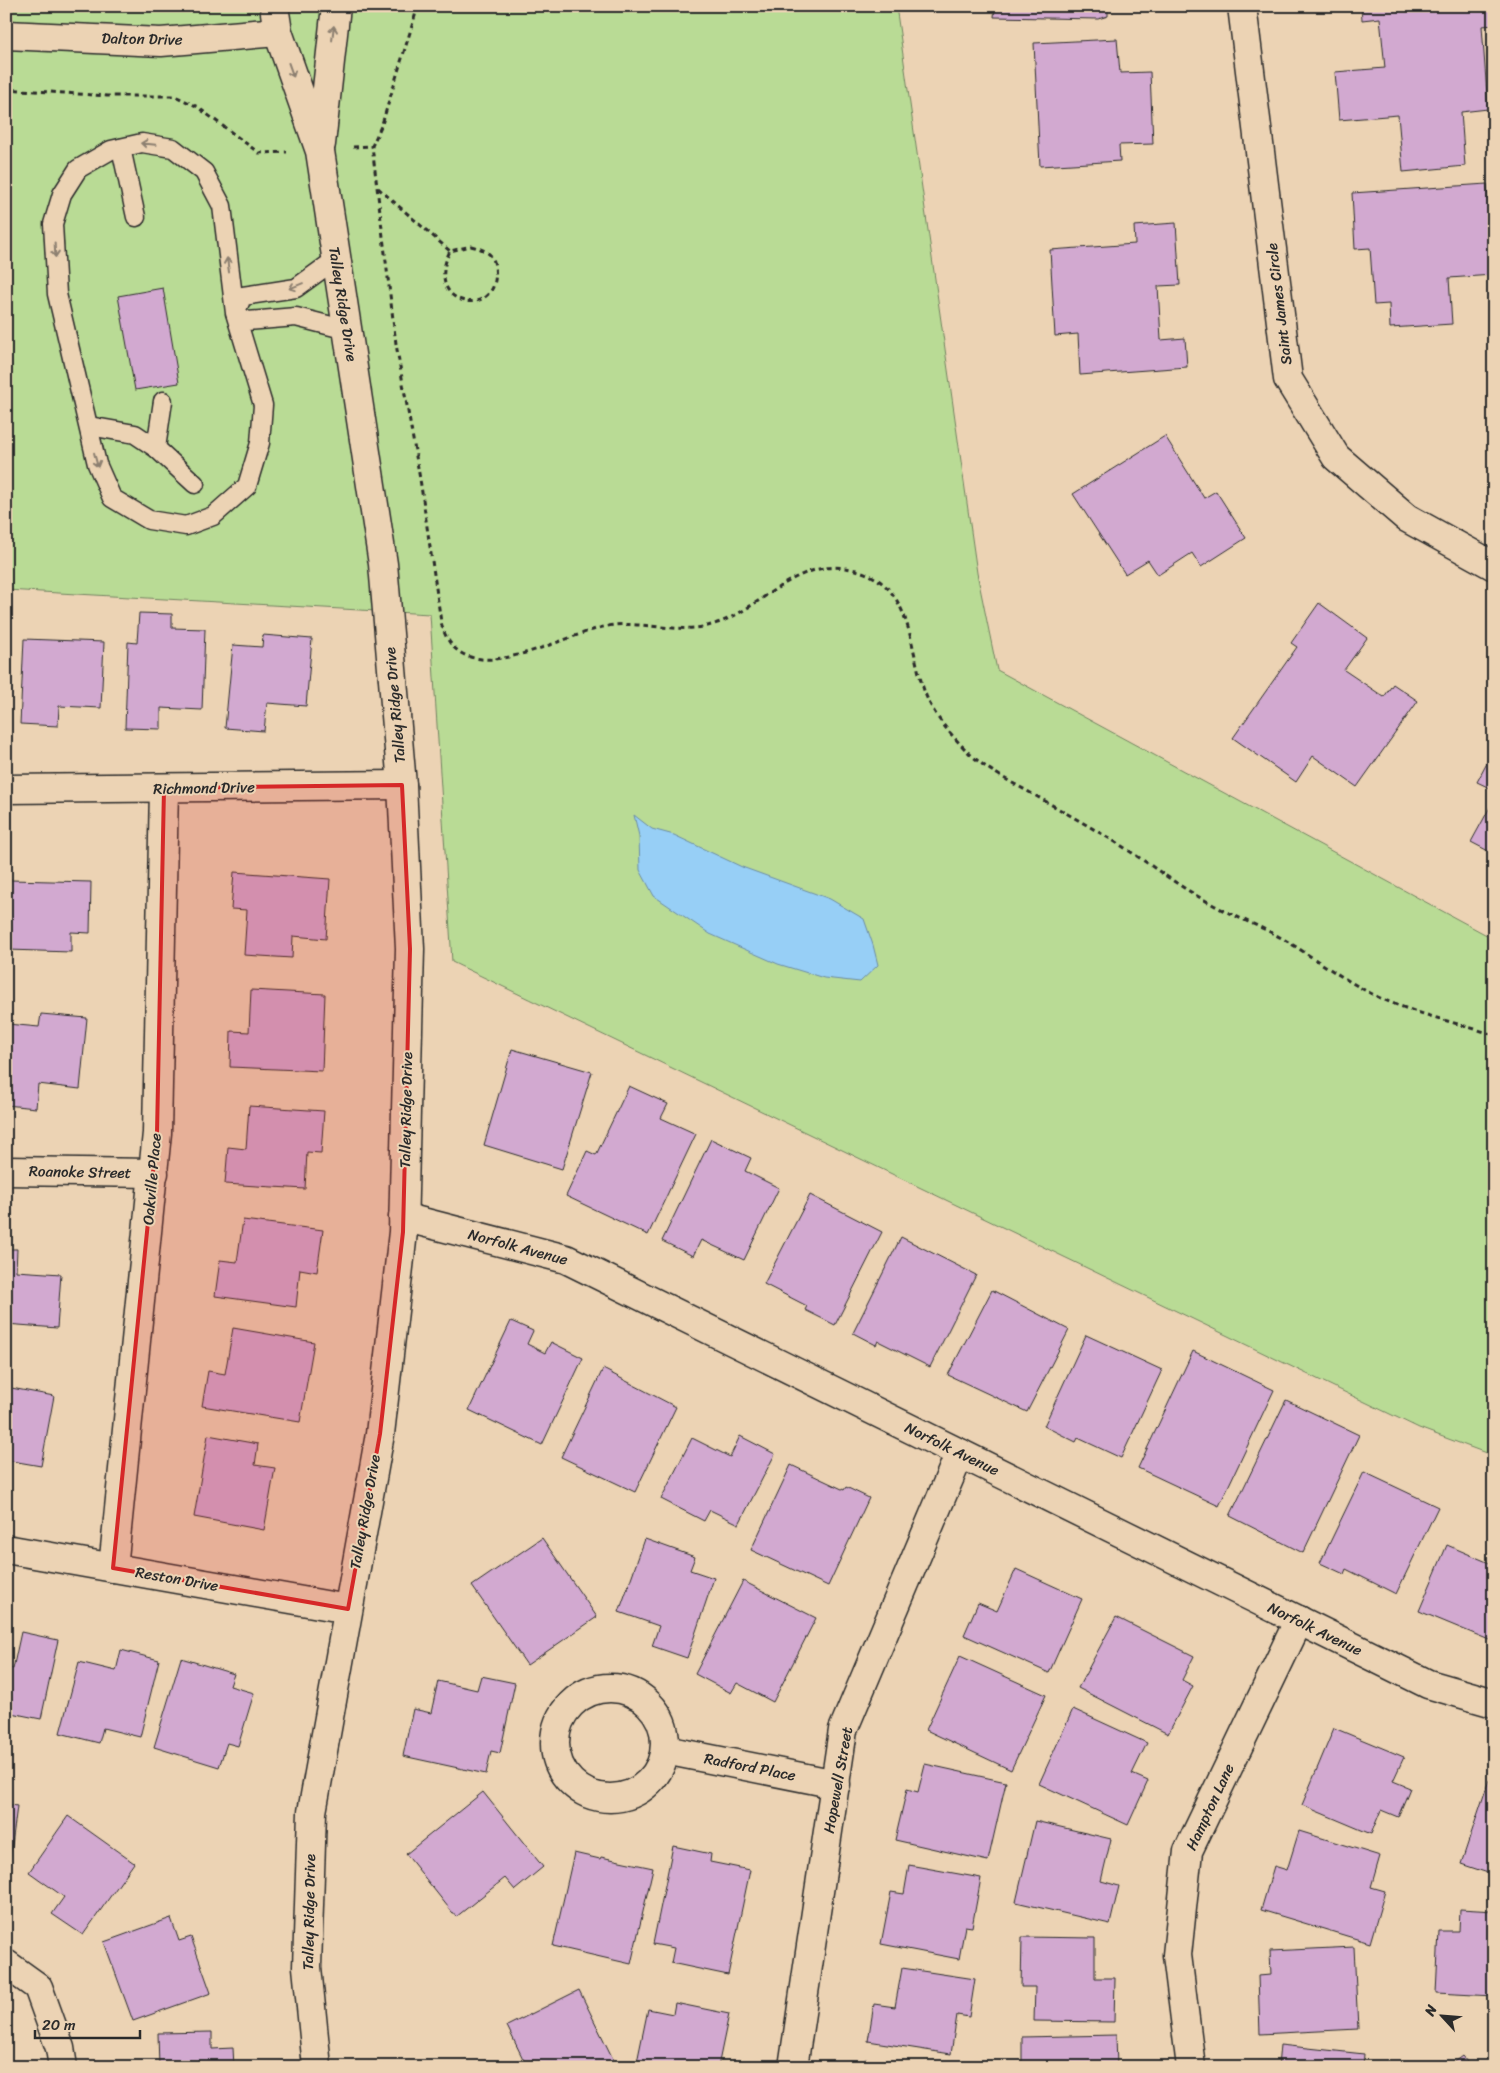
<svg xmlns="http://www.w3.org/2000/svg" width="1500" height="2073" font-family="Sriracha,sans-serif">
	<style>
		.green { fill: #b9db95; stroke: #728360 }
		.water { fill: #97cff6; stroke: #6c8da5 }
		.building { fill: #d2a9d0; stroke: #2b2b2b }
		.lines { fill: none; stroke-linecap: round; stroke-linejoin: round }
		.lane-casing { stroke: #2b2b2b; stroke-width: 21 }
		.street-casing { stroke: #2b2b2b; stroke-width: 31 }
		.secondary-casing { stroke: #2b2b2b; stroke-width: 31 }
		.path { stroke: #2b2b2b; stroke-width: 3; stroke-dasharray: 5 4; stroke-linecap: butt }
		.lane { stroke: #ecd3b4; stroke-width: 18 }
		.street { stroke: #ecd3b4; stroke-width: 28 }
		.secondary { stroke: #ecd3b4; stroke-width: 28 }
		.oneway { stroke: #8c7f70 }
		.marked { fill: #d62828; fill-opacity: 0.2; stroke: #d62828; stroke-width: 4; stroke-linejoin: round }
		.labels { text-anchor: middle; stroke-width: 4; stroke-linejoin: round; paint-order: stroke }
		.street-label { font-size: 15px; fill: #2b2b2b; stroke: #ecd3b4 }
	</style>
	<rect width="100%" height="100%" fill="#ecd3b4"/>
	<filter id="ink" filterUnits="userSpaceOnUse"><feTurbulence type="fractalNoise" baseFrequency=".02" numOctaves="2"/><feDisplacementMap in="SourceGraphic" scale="10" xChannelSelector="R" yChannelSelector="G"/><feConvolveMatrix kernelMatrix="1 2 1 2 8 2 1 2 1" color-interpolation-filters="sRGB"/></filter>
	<g filter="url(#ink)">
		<path class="green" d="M 6,6 L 896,6 L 977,573 L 997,670 L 1494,939 L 1494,1456 L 1419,1428 L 452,962 L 430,614 L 6,590 Z"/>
		<path class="water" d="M 634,815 L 652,829 L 674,835 L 742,867 L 830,899 L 864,919 L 873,945 L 878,965 L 860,982 L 824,978 L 778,964 L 710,934 L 654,896 L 640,870 L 639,836 Z"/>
		<g class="building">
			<path d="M 995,6 L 1108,6 L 1108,16 L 1098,19 L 994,17 Z"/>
			<path d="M 1361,6 L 1494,6 L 1494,25 L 1482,26 L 1488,109 L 1461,112 L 1465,166 L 1403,172 L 1398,115 L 1339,120 L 1335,72 L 1385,68 L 1380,18 L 1362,20 Z"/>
			<path d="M 1117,39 L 1120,73 L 1150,72 L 1153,144 L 1119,145 L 1120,161 L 1040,166 L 1034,43 Z"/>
			<path d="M 1487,184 L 1493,275 L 1449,278 L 1452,324 L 1390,328 L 1389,304 L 1374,305 L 1370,248 L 1355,249 L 1352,193 Z"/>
			<path d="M 1176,223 L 1180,285 L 1158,286 L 1161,340 L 1185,338 L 1187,367 L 1080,375 L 1078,334 L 1055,336 L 1050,250 L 1135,244 L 1134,226 Z"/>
			<path d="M 163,288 L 179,383 L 135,390 L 118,296 Z"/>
			<path d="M 1165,436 L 1204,498 L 1216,491 L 1246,538 L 1201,567 L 1192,553 L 1158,575 L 1148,560 L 1125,574 L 1073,494 Z"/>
			<path d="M 1319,603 L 1367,638 L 1344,670 L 1384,697 L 1393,684 L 1418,701 L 1357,787 L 1313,756 L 1296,782 L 1233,738 L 1297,647 L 1291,643 Z"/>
			<path d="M 139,613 L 172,614 L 172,628 L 205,629 L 202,710 L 161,708 L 161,729 L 125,728 L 128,642 L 137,643 Z"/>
			<path d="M 263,635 L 312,639 L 306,706 L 267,703 L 264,731 L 225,728 L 233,645 L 262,647 Z"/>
			<path d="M 24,639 L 104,642 L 101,708 L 59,706 L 58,726 L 20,724 Z"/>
			<path d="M 1494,750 L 1494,790 L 1477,782 Z"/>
			<path d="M 1494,800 L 1494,854 L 1471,842 Z"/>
			<path d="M 234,872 L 330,879 L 326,939 L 293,936 L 292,958 L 244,955 L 247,910 L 231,909 Z"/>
			<path d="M 10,880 L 91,882 L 90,933 L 71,932 L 71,952 L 8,950 Z"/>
			<path d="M 251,990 L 325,994 L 322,1071 L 230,1067 L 231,1031 L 249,1032 Z"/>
			<path d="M 41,1014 L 87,1018 L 80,1089 L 38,1084 L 36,1108 L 6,1105 L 7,1024 L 39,1027 Z"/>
			<path d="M 512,1049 L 592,1072 L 562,1169 L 484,1145 Z"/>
			<path d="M 629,1086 L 668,1104 L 661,1118 L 696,1134 L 648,1235 L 566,1196 L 587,1151 L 596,1155 Z"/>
			<path d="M 249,1106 L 324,1111 L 321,1153 L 307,1152 L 305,1189 L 225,1184 L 228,1147 L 246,1149 Z"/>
			<path d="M 711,1139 L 751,1158 L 745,1171 L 779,1188 L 744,1260 L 701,1240 L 693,1256 L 662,1241 Z"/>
			<path d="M 810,1195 L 882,1232 L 835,1325 L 805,1310 L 807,1306 L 764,1284 Z"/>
			<path d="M 243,1220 L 323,1230 L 317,1272 L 300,1269 L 296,1307 L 215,1296 L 220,1260 L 237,1262 Z"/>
			<path d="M 901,1237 L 976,1275 L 930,1367 L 878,1341 L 876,1345 L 853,1333 Z"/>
			<path d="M 6,1249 L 17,1249 L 16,1271 L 61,1274 L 57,1328 L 6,1324 Z"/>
			<path d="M 992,1290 L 1069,1330 L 1027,1412 L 948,1375 Z"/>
			<path d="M 511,1321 L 533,1331 L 527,1344 L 545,1353 L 551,1342 L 583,1358 L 542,1445 L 469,1410 Z"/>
			<path d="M 233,1328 L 314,1342 L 300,1422 L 202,1406 L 208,1371 L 225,1374 Z"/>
			<path d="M 1086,1335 L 1162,1370 L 1121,1458 L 1078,1438 L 1076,1442 L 1044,1426 Z"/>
			<path d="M 1193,1351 L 1274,1390 L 1219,1506 L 1138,1468 Z"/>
			<path d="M 603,1369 L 676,1407 L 635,1492 L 561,1457 Z"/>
			<path d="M 6,1387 L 54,1396 L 41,1466 L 6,1460 Z"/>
			<path d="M 1286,1400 L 1359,1435 L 1303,1553 L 1230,1516 Z"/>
			<path d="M 208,1435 L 258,1444 L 255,1465 L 275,1468 L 264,1530 L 194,1517 Z"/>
			<path d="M 740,1436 L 775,1454 L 739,1524 L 710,1510 L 704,1521 L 661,1499 L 692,1438 L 730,1457 Z"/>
			<path d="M 791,1465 L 844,1490 L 846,1487 L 869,1498 L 828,1586 L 751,1550 Z"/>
			<path d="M 1364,1472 L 1438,1507 L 1396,1594 L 1346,1569 L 1344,1574 L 1320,1563 Z"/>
			<path d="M 542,1538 L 597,1617 L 527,1665 L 472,1586 Z"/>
			<path d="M 645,1539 L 695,1557 L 690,1570 L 714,1578 L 687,1658 L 652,1646 L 659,1626 L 619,1612 Z"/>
			<path d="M 1447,1545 L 1494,1565 L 1494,1642 L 1419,1611 Z"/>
			<path d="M 1016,1569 L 1082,1599 L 1049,1673 L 964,1635 L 978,1603 L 997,1611 Z"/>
			<path d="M 743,1581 L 816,1618 L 773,1702 L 737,1683 L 731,1693 L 695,1674 Z"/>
			<path d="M 1116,1617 L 1194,1656 L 1182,1680 L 1193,1686 L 1168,1734 L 1078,1688 Z"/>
			<path d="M 21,1632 L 58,1640 L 41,1719 L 6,1712 L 6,1667 L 13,1669 Z"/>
			<path d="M 121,1650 L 159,1660 L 140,1737 L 103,1728 L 99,1743 L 60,1733 L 79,1662 L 116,1671 Z"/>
			<path d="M 960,1656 L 1046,1695 L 1011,1770 L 926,1730 Z"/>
			<path d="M 181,1658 L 234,1674 L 230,1686 L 254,1693 L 238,1746 L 227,1743 L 219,1767 L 154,1747 Z"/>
			<path d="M 481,1676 L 515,1683 L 500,1753 L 491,1751 L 486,1774 L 403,1756 L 413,1709 L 431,1713 L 438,1681 L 477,1690 Z"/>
			<path d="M 1073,1709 L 1147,1743 L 1132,1774 L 1148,1781 L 1128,1825 L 1039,1784 Z"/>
			<path d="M 1334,1728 L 1404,1757 L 1393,1781 L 1410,1788 L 1398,1817 L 1381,1810 L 1371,1834 L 1302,1805 Z"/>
			<path d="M 925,1764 L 1006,1782 L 988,1861 L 895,1840 L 907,1789 L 918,1792 Z"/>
			<path d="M 1489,1780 L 1494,1782 L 1494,1875 L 1461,1864 Z"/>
			<path d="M 483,1792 L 543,1867 L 515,1890 L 505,1878 L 456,1917 L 406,1854 Z"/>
			<path d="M 6,1804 L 17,1806 L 6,1892 Z"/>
			<path d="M 68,1816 L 134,1863 L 83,1935 L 52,1914 L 64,1897 L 29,1872 Z"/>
			<path d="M 1035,1821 L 1111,1839 L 1101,1881 L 1119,1886 L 1110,1924 L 1016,1902 Z"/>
			<path d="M 1299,1831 L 1380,1856 L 1371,1887 L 1385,1891 L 1370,1943 L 1261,1910 L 1274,1866 L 1287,1870 Z"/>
			<path d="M 673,1846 L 711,1854 L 710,1862 L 750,1870 L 728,1975 L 671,1963 L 674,1948 L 653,1944 Z"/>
			<path d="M 574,1853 L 600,1859 L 601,1857 L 653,1868 L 631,1964 L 553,1946 Z"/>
			<path d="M 909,1865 L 981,1878 L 972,1927 L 965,1926 L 959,1959 L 881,1944 L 891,1892 L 904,1894 Z"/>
			<path d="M 1460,1909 L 1494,1911 L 1494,1996 L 1436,1993 L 1439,1931 L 1459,1931 Z"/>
			<path d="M 171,1918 L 179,1941 L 191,1937 L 211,1993 L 133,2021 L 104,1942 Z"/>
			<path d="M 1022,1937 L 1095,1938 L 1095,1978 L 1115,1978 L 1114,2022 L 1034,2021 L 1035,1987 L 1021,1987 Z"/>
			<path d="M 1354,1947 L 1358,2029 L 1260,2034 L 1258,1976 L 1271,1975 L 1270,1951 Z"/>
			<path d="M 902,1968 L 975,1979 L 969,2017 L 957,2015 L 951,2054 L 868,2041 L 874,2004 L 895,2007 Z"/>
			<path d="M 579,1990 L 617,2067 L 527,2067 L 507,2026 Z"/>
			<path d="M 675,2003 L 729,2014 L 718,2067 L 636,2067 L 648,2009 L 673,2014 Z"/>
			<path d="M 212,2032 L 212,2049 L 233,2048 L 234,2067 L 159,2067 L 158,2033 Z"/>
			<path d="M 1116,2035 L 1117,2067 L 1022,2067 L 1022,2037 Z"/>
			<path d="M 1280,2045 L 1364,2054 L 1363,2067 L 1278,2067 Z"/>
			<path d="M 1463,2056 L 1472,2067 L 1448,2067 Z"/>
			<path d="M 865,2059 L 907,2067 L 863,2067 Z"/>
		</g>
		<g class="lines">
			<g class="lane-casing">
				<g id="lane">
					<path d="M 121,148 L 136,217"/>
					<path d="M 336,259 L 296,288 L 243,296 L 235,313 L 263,405 L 260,443 L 247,486 L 213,516 L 186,526 L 149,520 L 112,498 L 97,464 L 57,294 L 53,224 L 62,194 L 78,169 L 111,150 L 142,143 L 173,148 L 204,172 L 222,206 L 235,313 L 247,321 L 296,317 L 347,330"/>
					<path d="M 89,426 L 135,434 L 156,448 L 195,484"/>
					<path d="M 156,448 L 163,401"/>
				</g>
			</g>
			<g class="street-casing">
				<g id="street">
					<path d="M 1242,6 L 1288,379 L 1336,457 L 1407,518 L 1494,566"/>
					<path d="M 6,35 L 161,42 L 278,32"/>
					<path d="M 6,789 L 402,785"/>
					<path d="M 6,1171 L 154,1173"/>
					<path d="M 403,1217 L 566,1259 L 1428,1684 L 1494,1703"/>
					<path d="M 6,1549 L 348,1609"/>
					<path d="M 113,1568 L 157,1133 L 164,788"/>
					<circle cx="610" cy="1743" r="55"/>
					<path d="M 665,1750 L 836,1784"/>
					<path d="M 6,1964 L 38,1987 L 60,2048 L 63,2067"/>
					<path d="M 793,2067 L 843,1730 L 960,1453"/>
					<path d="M 1191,2067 L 1177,1955 L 1188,1851 L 1299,1620"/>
				</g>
			</g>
			<g class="secondary-casing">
				<g id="secondary">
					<path d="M 274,6 L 278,32 L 320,151 L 383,564 L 402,785 L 410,949 L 403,1232 L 380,1434 L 312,1812 L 307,1967 L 317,2067"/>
					<path d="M 321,144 L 336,6"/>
				</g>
			</g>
			<g class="path">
				<path d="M 418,6 L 382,124 L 372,146 L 396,344 L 420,479 L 441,622 C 460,702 568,629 615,625 C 647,622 680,634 711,625 C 760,612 794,557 851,569 C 916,582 907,651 927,698 C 937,720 953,737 970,754 C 987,770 1009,781 1029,792 C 1054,806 1078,820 1102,834 C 1139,855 1172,883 1210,903 C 1234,917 1261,926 1285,940 C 1316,959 1345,981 1378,997 C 1415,1014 1455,1022 1494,1035"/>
				<path d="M 6,89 L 107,96 L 175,96 L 196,106 L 259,153 L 287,152"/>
				<path d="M 353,147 L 372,146"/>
				<path d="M 378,188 L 450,251"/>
				<path d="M 471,246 C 483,249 494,253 495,267 C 503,320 421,310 450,251 Z"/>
			</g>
			<use href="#lane" class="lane"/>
			<use href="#street" class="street"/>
			<use href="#secondary" class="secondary"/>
		</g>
		<defs><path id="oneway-shaft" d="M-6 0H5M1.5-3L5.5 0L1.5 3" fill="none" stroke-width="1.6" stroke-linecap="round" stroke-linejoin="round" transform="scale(1.25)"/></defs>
		<g class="oneway">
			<use href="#oneway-shaft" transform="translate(333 33) rotate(-83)"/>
			<use href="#oneway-shaft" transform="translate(291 70) rotate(70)"/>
			<use href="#oneway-shaft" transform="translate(148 144) rotate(-174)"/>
			<use href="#oneway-shaft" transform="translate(55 250) rotate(87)"/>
			<use href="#oneway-shaft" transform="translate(228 265) rotate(-98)"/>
			<use href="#oneway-shaft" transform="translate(296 286) rotate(158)"/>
			<use href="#oneway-shaft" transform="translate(96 460) rotate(75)"/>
		</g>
	</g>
	<path class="marked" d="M 402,785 L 410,949 L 403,1232 L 380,1434 L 348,1609 L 113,1568 L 157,1133 L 164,788 Z"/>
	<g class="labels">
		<g class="street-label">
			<text transform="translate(142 39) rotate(1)" y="5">Dalton Drive</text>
			<text transform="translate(343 304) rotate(81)" y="5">Talley Ridge Drive</text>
			<text transform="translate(1279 304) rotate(-97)" y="5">Saint James Circle</text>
			<text transform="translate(395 705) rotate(-95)" y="5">Talley Ridge Drive</text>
			<text transform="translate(204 788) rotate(-1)" y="5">Richmond Drive</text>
			<text transform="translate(406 1110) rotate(-89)" y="5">Talley Ridge Drive</text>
			<text transform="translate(80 1172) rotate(1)" y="5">Roanoke Street</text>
			<text transform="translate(152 1179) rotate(-85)" y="5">Oakville Place</text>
			<text transform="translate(518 1247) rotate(15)" y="5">Norfolk Avenue</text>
			<text transform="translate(952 1449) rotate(26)" y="5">Norfolk Avenue</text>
			<text transform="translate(365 1512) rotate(-80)" y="5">Talley Ridge Drive</text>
			<text transform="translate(177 1579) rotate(10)" y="5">Reston Drive</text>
			<text transform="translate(1315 1629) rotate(26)" y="5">Norfolk Avenue</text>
			<text transform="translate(750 1767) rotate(11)" y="5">Radford Place</text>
			<text transform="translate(838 1780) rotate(-80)" y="5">Hopewell Street</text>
			<text transform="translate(1210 1807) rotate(-65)" y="5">Hampton Lane</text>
			<text transform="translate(309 1912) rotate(-89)" y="5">Talley Ridge Drive</text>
		</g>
	</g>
	<rect width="1500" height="2073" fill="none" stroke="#ecd3b4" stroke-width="25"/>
	<rect x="12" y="12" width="1475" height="2048" fill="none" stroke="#2b2b2b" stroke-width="2" filter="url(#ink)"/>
	<g transform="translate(1442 2016) rotate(296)" stroke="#ecd3b4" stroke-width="4" paint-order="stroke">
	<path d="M0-4L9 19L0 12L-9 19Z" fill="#2b2b2b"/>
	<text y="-8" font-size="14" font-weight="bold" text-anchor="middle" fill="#2b2b2b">N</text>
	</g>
	<path d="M35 2030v8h105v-8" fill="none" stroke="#2b2b2b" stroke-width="2.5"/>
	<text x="42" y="2030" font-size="15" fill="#2b2b2b" stroke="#ecd3b4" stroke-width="4" paint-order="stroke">20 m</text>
</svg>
